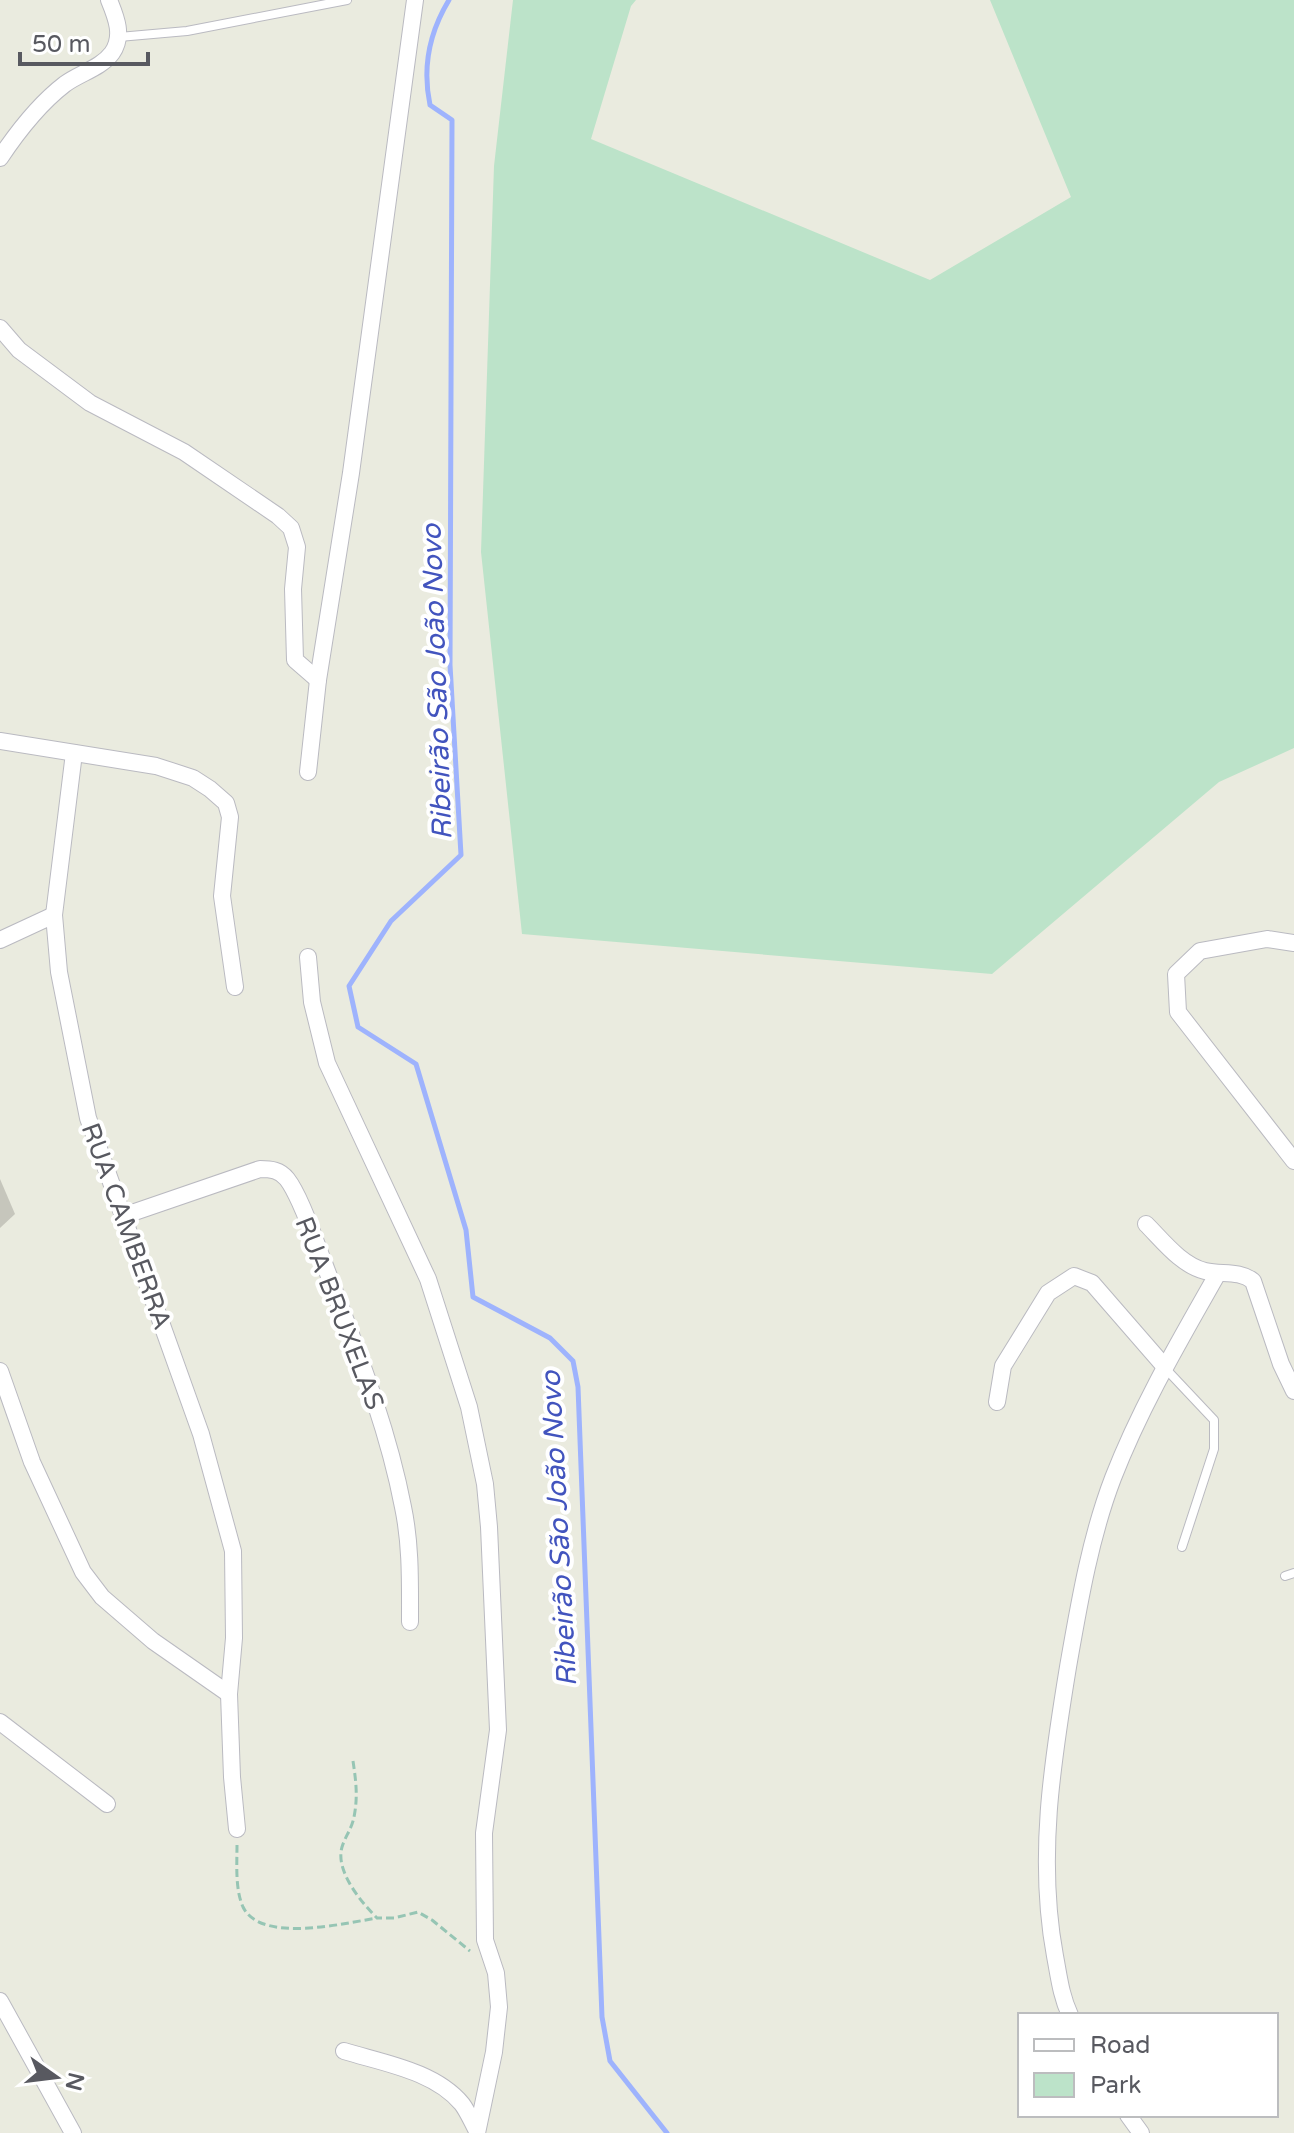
<svg xmlns="http://www.w3.org/2000/svg" width="1294" height="2133" font-family="'Varela Round',sans-serif">
	<style>
		.green { fill: #bce3c9 }
		.lines { fill: none; stroke-linecap: round; stroke-linejoin: round }
		.stream { stroke: #9eb3fd; stroke-width: 5 }
		.building { fill: #c6c6bc }
		.service-casing { stroke: #babac1; stroke-width: 10 }
		.minor-casing { stroke: #babac1; stroke-width: 18 }
		.path { stroke: #96c5b4; stroke-width: 3; stroke-dasharray: 8 4; stroke-linecap: butt }
		.service { stroke: #fff; stroke-width: 8 }
		.minor { stroke: #fff; stroke-width: 16 }
		.labels { text-anchor: middle; stroke-width: 8; stroke-linejoin: round; paint-order: stroke }
		.street-label { font-size: 26px; fill: #585960; stroke: #fff }
		.water-label { font-size: 28px; font-style: italic; fill: #4254be; stroke: #fff }
	</style>
	<rect width="100%" height="100%" fill="#eaebdf"/>
	<path class="green" d="M 513,0 L 636,0 L 631,6 L 591,139 L 930,280 L 1071,197 L 990,0 L 1294,0 L 1294,748 L 1219,782 L 992,974 L 522,934 L 481,552 L 494,166 Z"/>
	<g class="lines">
		<path class="stream" d="M 449,0 C 429,33 422,67 430,105 L 452,120 L 450,665 L 461,855 L 391,921 L 349,986 L 358,1027 L 416,1064 L 466,1230 L 473,1297 L 550,1338 L 573,1361 L 578,1387 L 602,2017 L 610,2061 L 667,2133"/>
	</g>
	<path class="building" d="M 0,1179 L 15,1214 L 0,1228 Z"/>
	<g class="lines">
		<g class="service-casing">
			<g id="service">
				<path d="M 119,37 L 187,31 L 347,0"/>
				<path d="M 1165,1368 L 1214,1420 L 1214,1449 L 1182,1547"/>
				<path d="M 1285,1576 L 1294,1573"/>
			</g>
		</g>
		<g class="minor-casing">
			<g id="minor">
				<path d="M 0,158 C 18,131 39,104 65,84 C 80,73 101,68 112,53 C 124,36 116,17 109,0"/>
				<path d="M 0,328 L 19,350 L 90,403 L 184,452 L 278,516 L 291,528 L 297,547 L 293,589 L 295,660 L 318,680"/>
				<path d="M 0,741 L 156,766 L 193,778 L 210,789 L 226,803 L 230,817 L 222,896 L 235,987"/>
				<path d="M 74,753 L 54,915 L 59,972 L 88,1118 L 201,1434 L 233,1551 L 234,1638 L 229,1694 L 232,1777 L 237,1829"/>
				<path d="M 308,772 L 318,680 L 351,473 L 415,0"/>
				<path d="M 0,940 L 54,915"/>
				<path d="M 1294,943 L 1267,939 L 1200,951 L 1176,974 L 1178,1012 L 1294,1161"/>
				<path d="M 308,957 L 312,1002 L 327,1063 L 428,1279 L 469,1407 L 485,1484 L 489,1527 L 498,1730 L 484,1833 L 485,1940 L 496,1973 L 499,2007 L 494,2052 L 477,2133"/>
				<path d="M 123,1216 L 260,1169 C 271,1169 280,1170 287,1179 C 301,1197 315,1241 324,1263 C 354,1343 387,1423 403,1507 C 411,1545 410,1583 410,1622"/>
				<path d="M 1146,1224 C 1163,1241 1181,1265 1205,1271 C 1222,1275 1239,1270 1253,1281 L 1281,1364 L 1294,1391"/>
				<path d="M 0,1371 L 32,1462 L 83,1572 L 102,1597 L 153,1641 L 229,1694"/>
				<path d="M 997,1402 L 1003,1366 L 1048,1293 L 1074,1276 L 1092,1283 L 1165,1367"/>
				<path d="M 0,1722 L 107,1804"/>
				<path d="M 0,2001 L 73,2133"/>
				<path d="M 1070,2015 C 1061,1996 1059,1977 1055,1956 C 1037,1859 1052,1764 1068,1667 C 1079,1604 1090,1538 1113,1478 C 1141,1406 1180,1340 1218,1273"/>
				<path d="M 344,2051 C 383,2063 435,2071 462,2104 C 468,2112 472,2122 477,2131"/>
				<path d="M 1128,2115 L 1141,2133"/>
			</g>
		</g>
		<g class="path">
			<path d="M 353,1761 C 356,1781 358,1797 354,1817 C 352,1828 345,1837 342,1847 C 335,1871 361,1902 377,1918 L 394,1918 L 418,1912 L 432,1920 L 470,1951"/>
			<path d="M 237,1845 C 237,1864 235,1889 243,1907 C 261,1944 345,1923 377,1918"/>
		</g>
		<use href="#service" class="service"/>
		<use href="#minor" class="minor"/>
	</g>
	<g class="labels">
		<g class="street-label">
			<text transform="translate(127 1226) rotate(70)" y="9">RUA CAMBERRA</text>
			<text transform="translate(340 1313) rotate(69)" y="9">RUA BRUXELAS</text>
		</g>
		<g class="water-label">
			<text transform="translate(436 682) rotate(-92)" y="10">Ribeirão São João Novo</text>
			<text transform="translate(558 1529) rotate(-93)" y="10">Ribeirão São João Novo</text>
		</g>
	</g>
	<rect x="1018" y="2013" width="260" height="104" fill="#ffffff" stroke="#bcbdbf" stroke-width="2"/>
	<rect x="1034" y="2039" width="40" height="12" fill="#ffffff" stroke="#bcbdbf" stroke-width="2"/>
	<text x="1090" y="2053" font-size="24" fill="#585960">Road</text>
	<rect x="1034" y="2073" width="40" height="24" fill="#bce3c9" stroke="#bcbdbf" stroke-width="2"/>
	<text x="1090" y="2093" font-size="24" fill="#585960">Park</text>
	<g transform="translate(56 2077) rotate(104)" stroke="#ffffff" stroke-width="6" paint-order="stroke">
	<path d="M0-6L14 30L0 20L-14 30Z" fill="#585960"/>
	<text y="-12" font-size="22" font-weight="bold" text-anchor="middle" fill="#585960">N</text>
	</g>
	<path d="M20 52v12h128v-12" fill="none" stroke="#585960" stroke-width="4"/>
	<text x="32" y="52" font-size="24" fill="#585960" stroke="#ffffff" stroke-width="6" paint-order="stroke">50 m</text>
</svg>
